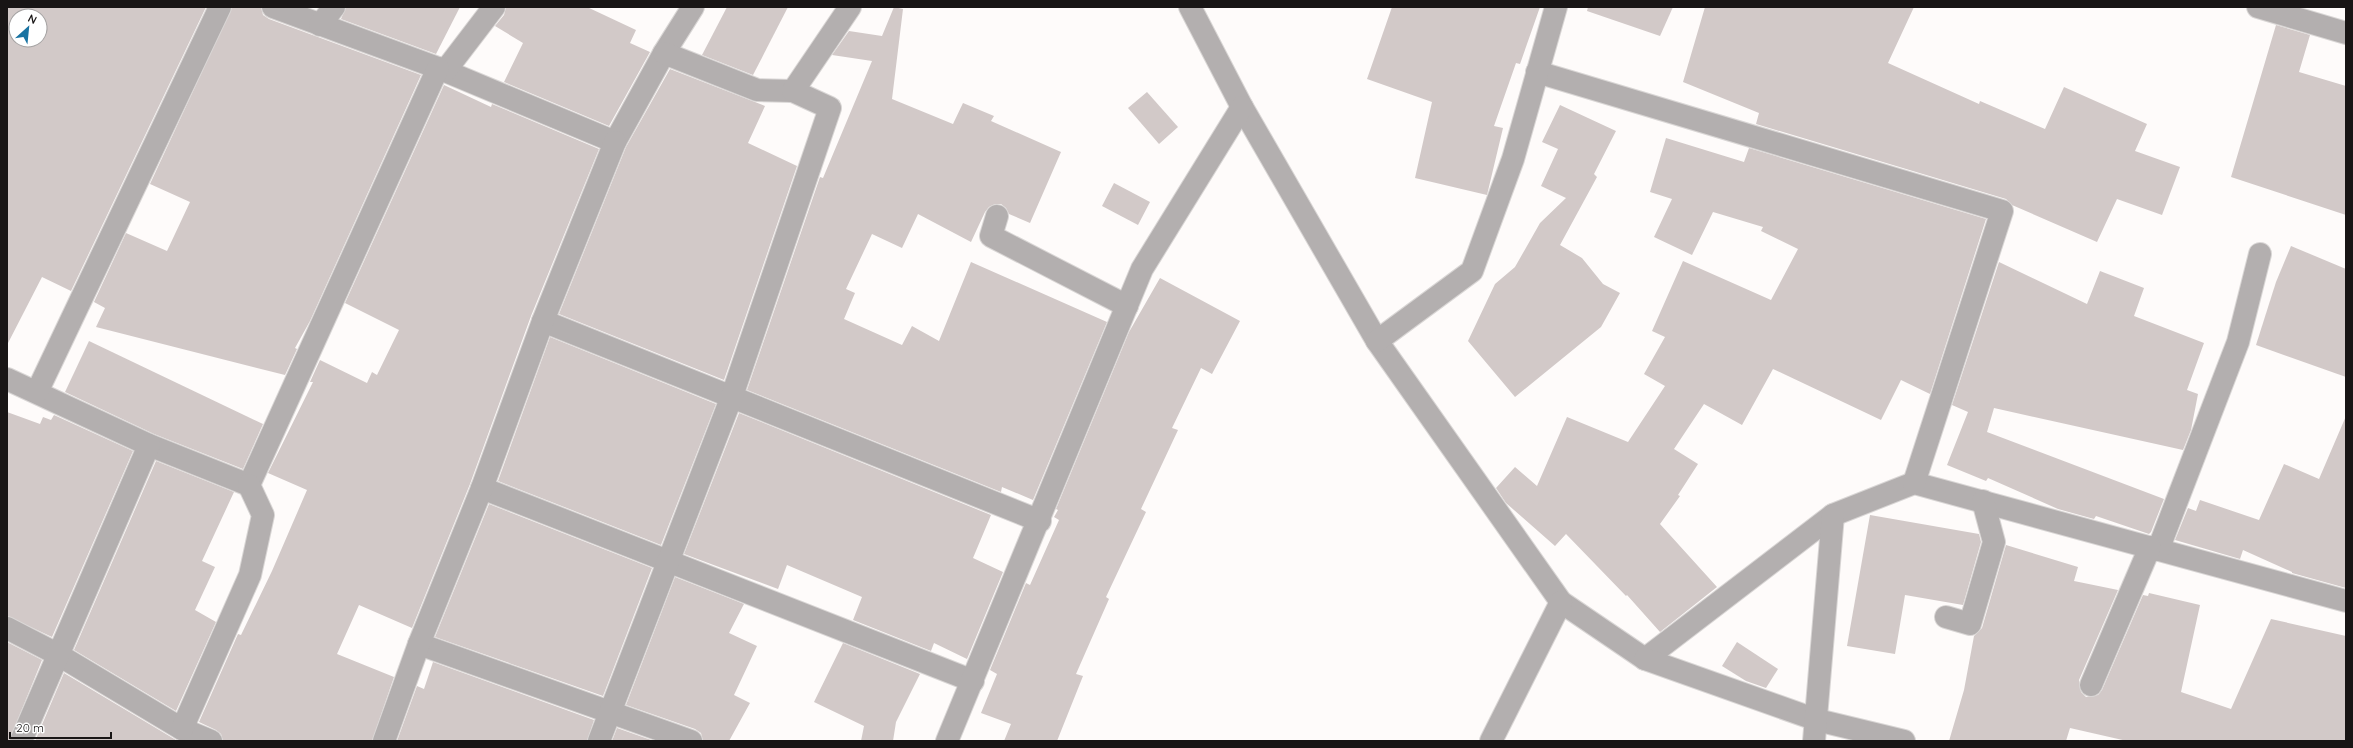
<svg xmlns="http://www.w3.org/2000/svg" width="2353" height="748" font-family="Quicksand,sans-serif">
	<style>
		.building { fill: #d2c9c8; fill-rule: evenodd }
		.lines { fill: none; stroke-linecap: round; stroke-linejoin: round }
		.minor-casing { stroke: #d9d6d5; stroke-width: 24 }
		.minor { stroke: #b3afaf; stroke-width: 22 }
	</style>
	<rect width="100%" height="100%" fill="#fefbfa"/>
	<g class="building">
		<path d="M 7,7 L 206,7 L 71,291 L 42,277 L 7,345 ZM 16,16 L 40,16 L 40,40 L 16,40 Z"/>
		<path d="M 232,7 L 261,7 L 263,15 L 269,19 L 421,75 L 310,321 L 295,348 L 297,349 L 285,375 L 96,327 L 105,308 L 94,302 L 126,233 L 167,251 L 190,202 L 150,184 Z"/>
		<path d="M 346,7 L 460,7 L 436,54 L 341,19 Z"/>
		<path d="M 506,7 L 587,7 L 636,30 L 630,43 L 650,52 L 609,126 L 504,82 L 523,43 L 495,26 L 504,15 Z"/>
		<path d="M 727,7 L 788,7 L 753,75 L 702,55 Z"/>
		<path d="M 894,7 L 903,9 L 892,99 L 953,124 L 963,103 L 994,116 L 991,121 L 1061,152 L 1030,223 L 1009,214 L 1006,208 L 1001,204 L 995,204 L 989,207 L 985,212 L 971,242 L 918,214 L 902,248 L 872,234 L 846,289 L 855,293 L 844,319 L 902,345 L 912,326 L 939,341 L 971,262 L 1107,322 L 1033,500 L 1002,487 L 1001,492 L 747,390 L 820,177 L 823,178 L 872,61 L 832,55 L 849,31 L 882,36 Z"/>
		<path d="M 1392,7 L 1540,7 L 1520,64 L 1516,63 L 1494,126 L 1503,128 L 1487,195 L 1415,178 L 1432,102 L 1367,79 Z"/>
		<path d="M 1588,7 L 1673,7 L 1660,36 L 1587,11 Z"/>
		<path d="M 1705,7 L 1914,7 L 1888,63 L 1979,104 L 1980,101 L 2045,129 L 2064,87 L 2147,124 L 2135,151 L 2180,167 L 2162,215 L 2117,199 L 2097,242 L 2012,205 L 2006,199 L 1756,124 L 1759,113 L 1683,82 Z"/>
		<path d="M 2276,25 L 2310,35 L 2299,72 L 2346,86 L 2346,215 L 2231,177 Z"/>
		<path d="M 670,69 L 765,106 L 748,143 L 797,166 L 724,380 L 559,314 L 626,147 Z"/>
		<path d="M 444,85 L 491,107 L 492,104 L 599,149 L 531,316 L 470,484 L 412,628 L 359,605 L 337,654 L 394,677 L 372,741 L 223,741 L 221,734 L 216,730 L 199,722 L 238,634 L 241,635 L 272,571 L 307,490 L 268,473 L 313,382 L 310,382 L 320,360 L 367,383 L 372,372 L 377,375 L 399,330 L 345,303 Z"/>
		<path d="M 1147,92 L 1178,127 L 1159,144 L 1128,108 Z"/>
		<path d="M 1560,105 L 1616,131 L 1594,174 L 1597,177 L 1560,245 L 1582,258 L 1603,284 L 1620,293 L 1601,327 L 1515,397 L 1468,341 L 1495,284 L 1515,267 L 1540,223 L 1566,198 L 1541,186 L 1558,149 L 1542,142 Z"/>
		<path d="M 1666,138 L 1744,162 L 1749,148 L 1986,219 L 1930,394 L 1901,380 L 1881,420 L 1773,369 L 1742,425 L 1704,404 L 1674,449 L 1698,464 L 1678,495 L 1680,496 L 1660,524 L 1717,587 L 1660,632 L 1627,595 L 1626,596 L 1566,534 L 1555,546 L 1506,503 L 1496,488 L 1515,467 L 1537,486 L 1567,417 L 1628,442 L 1665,386 L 1644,374 L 1665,337 L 1652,331 L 1683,261 L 1771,300 L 1798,249 L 1761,231 L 1763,227 L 1713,212 L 1692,255 L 1654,237 L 1672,199 L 1650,192 Z"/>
		<path d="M 1114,183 L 1150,202 L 1138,225 L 1102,206 Z"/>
		<path d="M 2291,246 L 2346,269 L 2346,377 L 2256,345 L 2276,282 Z"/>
		<path d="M 1999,262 L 2087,304 L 2100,271 L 2144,288 L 2134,316 L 2204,343 L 2187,390 L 2198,394 L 2191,430 L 2183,450 L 1994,408 L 1987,432 L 2164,499 L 2151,532 L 2149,534 L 2096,516 L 2094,519 L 2058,509 L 1988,478 L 1986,481 L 1947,465 L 1968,412 L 1952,405 Z"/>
		<path d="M 1160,278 L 1240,321 L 1212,374 L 1201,368 L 1172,428 L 1178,430 L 1141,509 L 1146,512 L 1106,597 L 1109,599 L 1076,674 L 1083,676 L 1057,741 L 1004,741 L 1011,724 L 981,713 L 997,674 L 990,670 L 1026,583 L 1030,585 L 1059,520 L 1054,517 L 1058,510 L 1056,509 L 1129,332 Z"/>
		<path d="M 550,337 L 716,404 L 661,545 L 498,481 Z"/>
		<path d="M 89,341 L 263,424 L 243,469 L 154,434 L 65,392 Z"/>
		<path d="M 7,412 L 40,424 L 43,417 L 51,420 L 54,415 L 133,451 L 52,637 L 7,616 Z"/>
		<path d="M 739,413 L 991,515 L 973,558 L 1003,572 L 967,659 L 934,643 L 931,651 L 853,620 L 862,597 L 787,565 L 778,589 L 684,554 Z"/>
		<path d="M 2346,416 L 2346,588 L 2292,573 L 2292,572 L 2243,550 L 2240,559 L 2175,540 L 2188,508 L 2196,511 L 2200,500 L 2259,520 L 2284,464 L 2319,479 Z"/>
		<path d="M 156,461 L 234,492 L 202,561 L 215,567 L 195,610 L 216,622 L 176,711 L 74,650 Z"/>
		<path d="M 489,504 L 652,568 L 603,696 L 435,637 Z"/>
		<path d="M 1870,515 L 1979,534 L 1981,542 L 1963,605 L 1905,595 L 1895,654 L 1847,646 Z"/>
		<path d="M 2006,545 L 2078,567 L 2074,581 L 2118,590 L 2079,680 L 2081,692 L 2086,697 L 2098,695 L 2102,690 L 2143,595 L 2148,596 L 2149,593 L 2200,605 L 2181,692 L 2231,709 L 2271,619 L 2346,636 L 2346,741 L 2127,741 L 2070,728 L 2066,741 L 1949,741 L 1964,690 L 1974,636 L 1982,628 Z"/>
		<path d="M 675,577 L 744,604 L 729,633 L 757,646 L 734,695 L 750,703 L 729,741 L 703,741 L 701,733 L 695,729 L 626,705 Z"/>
		<path d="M 7,642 L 42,660 L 9,741 L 7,741 Z"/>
		<path d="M 1737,642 L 1778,669 L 1766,688 L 1746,681 L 1722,666 Z"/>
		<path d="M 843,643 L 920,674 L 896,722 L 893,741 L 861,741 L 864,726 L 814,702 Z"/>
		<path d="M 433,662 L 594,720 L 587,741 L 397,741 L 417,686 L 424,689 Z"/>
		<path d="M 64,673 L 176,740 L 178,741 L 35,741 Z"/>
		<path d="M 617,728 L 654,741 L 612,741 Z"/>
	</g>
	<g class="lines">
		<g class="minor-casing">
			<g id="minor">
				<path d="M 273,7 L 438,68 L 615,142 L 664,53 L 693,7"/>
				<path d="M 1190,7 L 1242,107 L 1377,341 L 1561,602 L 1645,659 L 1833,515 L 1914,483 L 2346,601"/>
				<path d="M 2258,7 L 2346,33"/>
				<path d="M 320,25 L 334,7"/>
				<path d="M 664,53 L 757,90 L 793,91"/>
				<path d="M 445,71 L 494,7"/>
				<path d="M 1537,72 L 2002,211 L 1914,483"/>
				<path d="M 997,216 L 991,236 L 1127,306"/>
				<path d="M 543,321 L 1040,521"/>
				<path d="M 1377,341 L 1472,271 L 1513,159 L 1556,7"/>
				<path d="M 7,379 L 149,445 L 249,485 L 438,68"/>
				<path d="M 37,392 L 220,7"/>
				<path d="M 482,488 L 973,681"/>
				<path d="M 2158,550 L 2238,342 L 2260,254"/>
				<path d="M 1946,617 L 1970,624 L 1994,542 L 1983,501"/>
				<path d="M 7,628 L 57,654 L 182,729 L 211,741"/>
				<path d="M 419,644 L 691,741"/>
				<path d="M 1645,659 L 1817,720 L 1904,741"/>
				<path d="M 2091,685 L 2150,547"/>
				<path d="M 182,729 L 250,575 L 263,515 L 249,485"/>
				<path d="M 21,741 L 149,445"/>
				<path d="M 384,741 L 419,644 L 482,488 L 543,321 L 615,142"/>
				<path d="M 599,741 L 732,396 L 830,108 L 793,91 L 850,7"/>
				<path d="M 947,741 L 1142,269 L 1242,107"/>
				<path d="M 1491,741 L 1561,602"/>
				<path d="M 1814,741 L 1833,515"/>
			</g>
		</g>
		<use href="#minor" class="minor"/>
	</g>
	<rect width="2353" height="748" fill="none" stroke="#181515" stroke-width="16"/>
	<g transform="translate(28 28) rotate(27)"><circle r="19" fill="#ffffff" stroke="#a3a1a1"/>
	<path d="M0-3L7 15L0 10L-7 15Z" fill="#1973a2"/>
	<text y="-6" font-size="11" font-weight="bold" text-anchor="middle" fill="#181515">N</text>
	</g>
	<path d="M10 732v6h101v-6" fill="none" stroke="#181515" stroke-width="2"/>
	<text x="16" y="732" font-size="12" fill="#181515" stroke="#ffffff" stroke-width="3" paint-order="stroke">20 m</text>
</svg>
